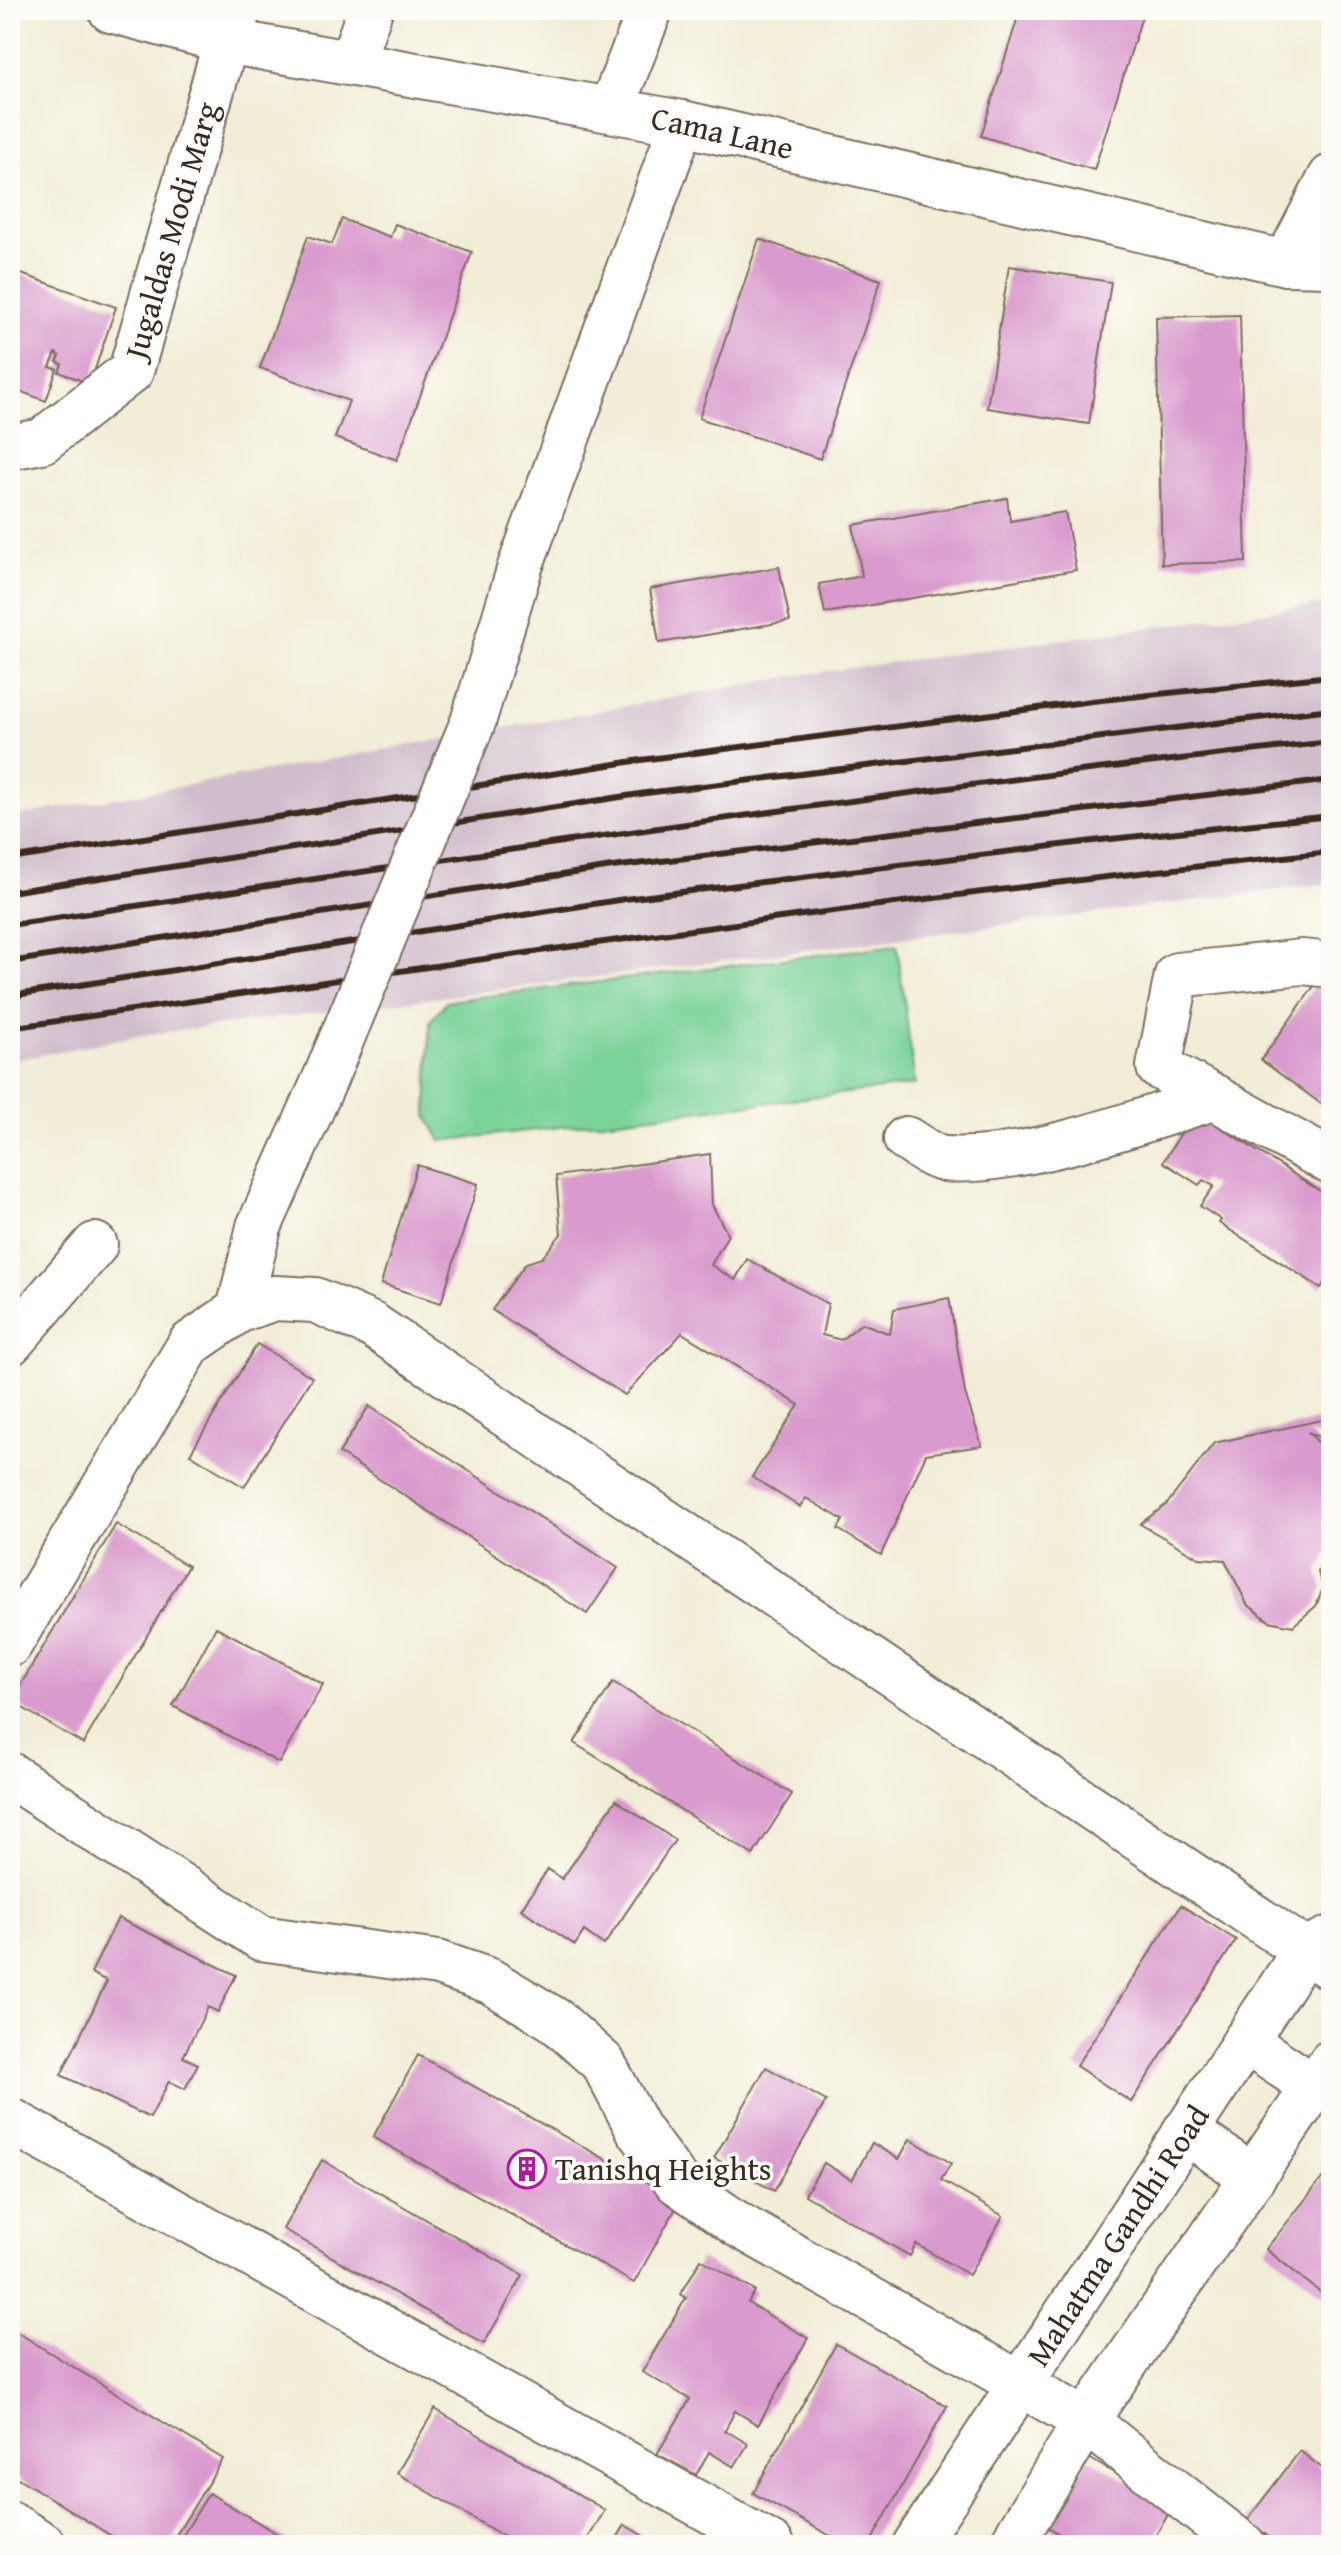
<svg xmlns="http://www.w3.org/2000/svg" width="1341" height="2555" font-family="'Gentium Book Plus',serif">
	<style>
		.industrial { fill: #d0bdcc }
		.green { fill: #7ad399; stroke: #5a7e5c; stroke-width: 2 }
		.building { fill: #d99acd }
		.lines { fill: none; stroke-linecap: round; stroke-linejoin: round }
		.street-casing { stroke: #7b6e5f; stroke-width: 48 }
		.secondary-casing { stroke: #7b6e5f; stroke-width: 48 }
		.street { stroke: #fff; stroke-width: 44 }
		.secondary { stroke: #fff; stroke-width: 44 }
		.rail { stroke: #3b2a1e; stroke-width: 6 }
		.street-bridge-casing { stroke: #7b6e5f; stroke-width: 48; stroke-linecap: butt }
		.street-bridge { stroke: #fff; stroke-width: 44 }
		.labels { text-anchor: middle; stroke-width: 7; stroke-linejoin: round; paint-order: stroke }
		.street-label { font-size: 32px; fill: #3b2a1e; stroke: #fdfcf7 }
		.poi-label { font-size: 32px; fill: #3b2a1e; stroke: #fdfcf7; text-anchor: start }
	</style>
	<rect width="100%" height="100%" fill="#fdfcf7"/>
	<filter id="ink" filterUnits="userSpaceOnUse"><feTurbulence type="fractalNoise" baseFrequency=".0125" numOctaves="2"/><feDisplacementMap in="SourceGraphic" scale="16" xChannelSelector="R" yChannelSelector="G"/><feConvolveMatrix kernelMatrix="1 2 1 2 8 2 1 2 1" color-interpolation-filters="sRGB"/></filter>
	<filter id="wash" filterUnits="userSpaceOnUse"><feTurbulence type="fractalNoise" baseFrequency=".006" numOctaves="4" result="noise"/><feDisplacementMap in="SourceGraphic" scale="32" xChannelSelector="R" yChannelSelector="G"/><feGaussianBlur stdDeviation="1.8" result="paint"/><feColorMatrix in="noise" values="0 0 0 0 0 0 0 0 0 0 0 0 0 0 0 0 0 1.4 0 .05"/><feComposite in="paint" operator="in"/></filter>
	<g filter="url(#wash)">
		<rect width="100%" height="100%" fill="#f2edd7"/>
		<path class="industrial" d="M 1331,603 L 1331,883 L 136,1036 L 10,1061 L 10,817 L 799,675 Z"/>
		<path class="green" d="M 897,945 L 915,1085 L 441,1141 L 427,1116 L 430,1021 L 447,1001 Z"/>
		<g id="blocks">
			<g class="building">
				<path d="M 1020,10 L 1144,10 L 1094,170 L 981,136 Z"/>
				<path d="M 342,219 L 390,237 L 395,224 L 472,252 L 397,460 L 335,438 L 349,401 L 260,368 L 308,236 L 332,244 Z"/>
				<path d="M 759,239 L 881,280 L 820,459 L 699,418 Z"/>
				<path d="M 1009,266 L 1111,282 L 1089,424 L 987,408 Z"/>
				<path d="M 10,270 L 116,307 L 90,384 L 59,372 L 62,364 L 57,362 L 60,356 L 56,353 L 50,367 L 57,369 L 46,401 L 14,389 L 10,399 Z"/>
				<path d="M 1240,315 L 1246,562 L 1162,564 L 1156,317 Z"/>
				<path d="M 1007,498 L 1010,521 L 1065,512 L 1076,570 L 825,613 L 819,584 L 862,576 L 853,525 Z"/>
				<path d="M 779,567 L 790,621 L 659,643 L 650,589 Z"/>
				<path d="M 1327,968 L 1331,971 L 1331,1111 L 1261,1060 Z"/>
				<path d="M 1195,1111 L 1331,1198 L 1331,1271 L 1321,1288 L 1219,1223 L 1221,1220 L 1200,1206 L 1214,1186 L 1203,1180 L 1199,1185 L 1163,1162 Z"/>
				<path d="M 710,1154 L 712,1205 L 728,1235 L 711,1265 L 735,1280 L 747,1259 L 828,1304 L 822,1335 L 841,1340 L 862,1323 L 890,1334 L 894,1309 L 949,1298 L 965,1393 L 982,1446 L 926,1454 L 881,1555 L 838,1529 L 843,1520 L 806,1498 L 800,1507 L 752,1477 L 799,1405 L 682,1333 L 625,1395 L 492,1310 L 526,1263 L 542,1258 L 561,1234 L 556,1176 Z"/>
				<path d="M 417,1165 L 478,1184 L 441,1303 L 381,1284 Z"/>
				<path d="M 257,1344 L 312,1377 L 244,1487 L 190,1454 Z"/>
				<path d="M 369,1406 L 618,1568 L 587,1614 L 339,1453 Z"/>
				<path d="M 1326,1419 L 1331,1422 L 1331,1442 L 1308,1432 L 1331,1455 L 1331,1547 L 1318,1572 L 1323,1588 L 1316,1606 L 1293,1626 L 1269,1621 L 1247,1604 L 1225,1560 L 1199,1558 L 1140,1524 L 1167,1504 L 1214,1443 Z"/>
				<path d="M 116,1524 L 188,1566 L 83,1744 L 11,1701 Z"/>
				<path d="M 216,1627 L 323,1684 L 279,1763 L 173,1706 Z"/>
				<path d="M 613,1682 L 792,1794 L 753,1855 L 574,1743 Z"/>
				<path d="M 616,1800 L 675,1840 L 604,1945 L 584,1931 L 575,1945 L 521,1909 L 548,1869 L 562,1879 Z"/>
				<path d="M 1181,1905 L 1236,1940 L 1131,2102 L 1076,2066 Z"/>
				<path d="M 118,1918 L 236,1975 L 218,2012 L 208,2007 L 183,2057 L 198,2064 L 185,2089 L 169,2081 L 150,2118 L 61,2075 L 107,1981 L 91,1973 Z"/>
				<path d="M 418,2055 L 680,2201 L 634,2283 L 373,2137 Z"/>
				<path d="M 766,2067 L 826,2101 L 774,2191 L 714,2158 Z"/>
				<path d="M 910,2139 L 951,2163 L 941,2180 L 1003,2216 L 969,2275 L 916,2244 L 910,2256 L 805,2195 L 824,2163 L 852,2180 L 872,2143 L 899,2159 Z"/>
				<path d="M 322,2160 L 523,2275 L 484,2344 L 283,2229 Z"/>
				<path d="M 1331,2167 L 1331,2301 L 1266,2249 Z"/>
				<path d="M 701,2259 L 755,2291 L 748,2303 L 808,2338 L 758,2425 L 735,2411 L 725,2430 L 748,2444 L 734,2467 L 709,2452 L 696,2475 L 657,2454 L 690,2399 L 642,2372 L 686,2298 L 681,2294 Z"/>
				<path d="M 10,2328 L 223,2459 L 170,2545 L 126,2545 L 10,2473 Z"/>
				<path d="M 836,2344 L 947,2406 L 869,2545 L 847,2545 L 753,2493 Z"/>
				<path d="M 435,2409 L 605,2510 L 584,2545 L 518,2545 L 397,2473 Z"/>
				<path d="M 1300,2451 L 1331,2475 L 1331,2545 L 1279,2545 L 1247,2520 Z"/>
				<path d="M 1089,2458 L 1172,2508 L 1150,2545 L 1078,2545 L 1048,2527 Z"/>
				<path d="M 209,2493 L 296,2545 L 177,2545 Z"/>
				<path d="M 625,2525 L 658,2545 L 613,2545 Z"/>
			</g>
		</g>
	</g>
	<g filter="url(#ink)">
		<use href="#blocks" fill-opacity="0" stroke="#7b6e5f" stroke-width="2"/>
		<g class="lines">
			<g class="street-casing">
				<g id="street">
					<path d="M 111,10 L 226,41 L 239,10"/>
					<path d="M 351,63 L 370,10"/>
					<path d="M 611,109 L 650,10"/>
					<path d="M 473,722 L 520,567 L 682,123"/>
					<path d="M 1331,965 L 1302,962 L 1177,975 L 1159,1067 L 1331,1162"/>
					<path d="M 906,1139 C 917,1145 932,1158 944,1159 C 1019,1165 1142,1121 1215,1097"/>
					<path d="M 239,1310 L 259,1227 L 325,1079"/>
					<path d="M 10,1343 L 95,1245"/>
					<path d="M 10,1644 L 190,1344 L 239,1310 L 275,1298 L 315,1300 L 372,1325 L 1331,1968"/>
					<path d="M 10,1775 L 261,1938 L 438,1963 L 490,1981 L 555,2020 L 603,2063 L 638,2129 L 677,2182 L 737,2224 L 1086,2421 L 1243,2545"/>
					<path d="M 10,2120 L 772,2545"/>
					<path d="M 10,2524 L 44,2545"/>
				</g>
			</g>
			<g class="secondary-casing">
				<g id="secondary">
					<path d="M 1286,263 L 1331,177"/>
					<path id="s1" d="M 10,447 L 42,441 L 131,371 L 226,41 L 682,123 L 1286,263 L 1331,264"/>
					<path d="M 1245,2041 L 1314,2087"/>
					<path d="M 1185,2131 L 1253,2177"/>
					<path id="s2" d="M 915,2545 L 1305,1950 L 1331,1938"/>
					<path d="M 1011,2545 L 1086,2421 L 1331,2062"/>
				</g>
			</g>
			<use href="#street" class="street"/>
			<use href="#secondary" class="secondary"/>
			<g class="rail">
				<path d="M 10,859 L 641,760 L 1092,701 L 1331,676"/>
				<path d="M 10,892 L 646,793 L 1331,709"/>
				<path d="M 10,925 C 450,859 889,789 1331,742"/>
				<path d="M 10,962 L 612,867 L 1331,780"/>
				<path d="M 10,996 L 625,899 L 1101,840 L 1331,816"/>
				<path d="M 10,1028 C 450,963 889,898 1331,852"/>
			</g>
			<g class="street-bridge-casing">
				<path id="street-bridge" d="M 325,1079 L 473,722"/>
			</g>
			<use href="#street-bridge" class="street-bridge"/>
		</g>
	</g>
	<defs>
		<g id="building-ring" transform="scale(2)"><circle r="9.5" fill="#fdfcf7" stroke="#b5179e" stroke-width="1.5"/><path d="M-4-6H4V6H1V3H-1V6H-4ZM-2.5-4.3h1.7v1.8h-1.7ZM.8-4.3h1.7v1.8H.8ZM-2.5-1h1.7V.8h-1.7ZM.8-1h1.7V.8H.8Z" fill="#b5179e"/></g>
	</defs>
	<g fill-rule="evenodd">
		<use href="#building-ring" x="527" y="2169"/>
	</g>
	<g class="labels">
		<g class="street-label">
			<text dy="11" stroke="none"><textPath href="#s1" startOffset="994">Cama Lane</textPath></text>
			<text dy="11" stroke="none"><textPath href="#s1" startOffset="292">Jugaldas Modi Marg</textPath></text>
			<text dy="11" stroke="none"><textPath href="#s2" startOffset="370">Mahatma Gandhi Road</textPath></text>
		</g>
		<g class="poi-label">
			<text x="555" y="2180">Tanishq Heights</text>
		</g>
	</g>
	<rect width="1341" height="2555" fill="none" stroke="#fdfcf7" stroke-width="40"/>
</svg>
